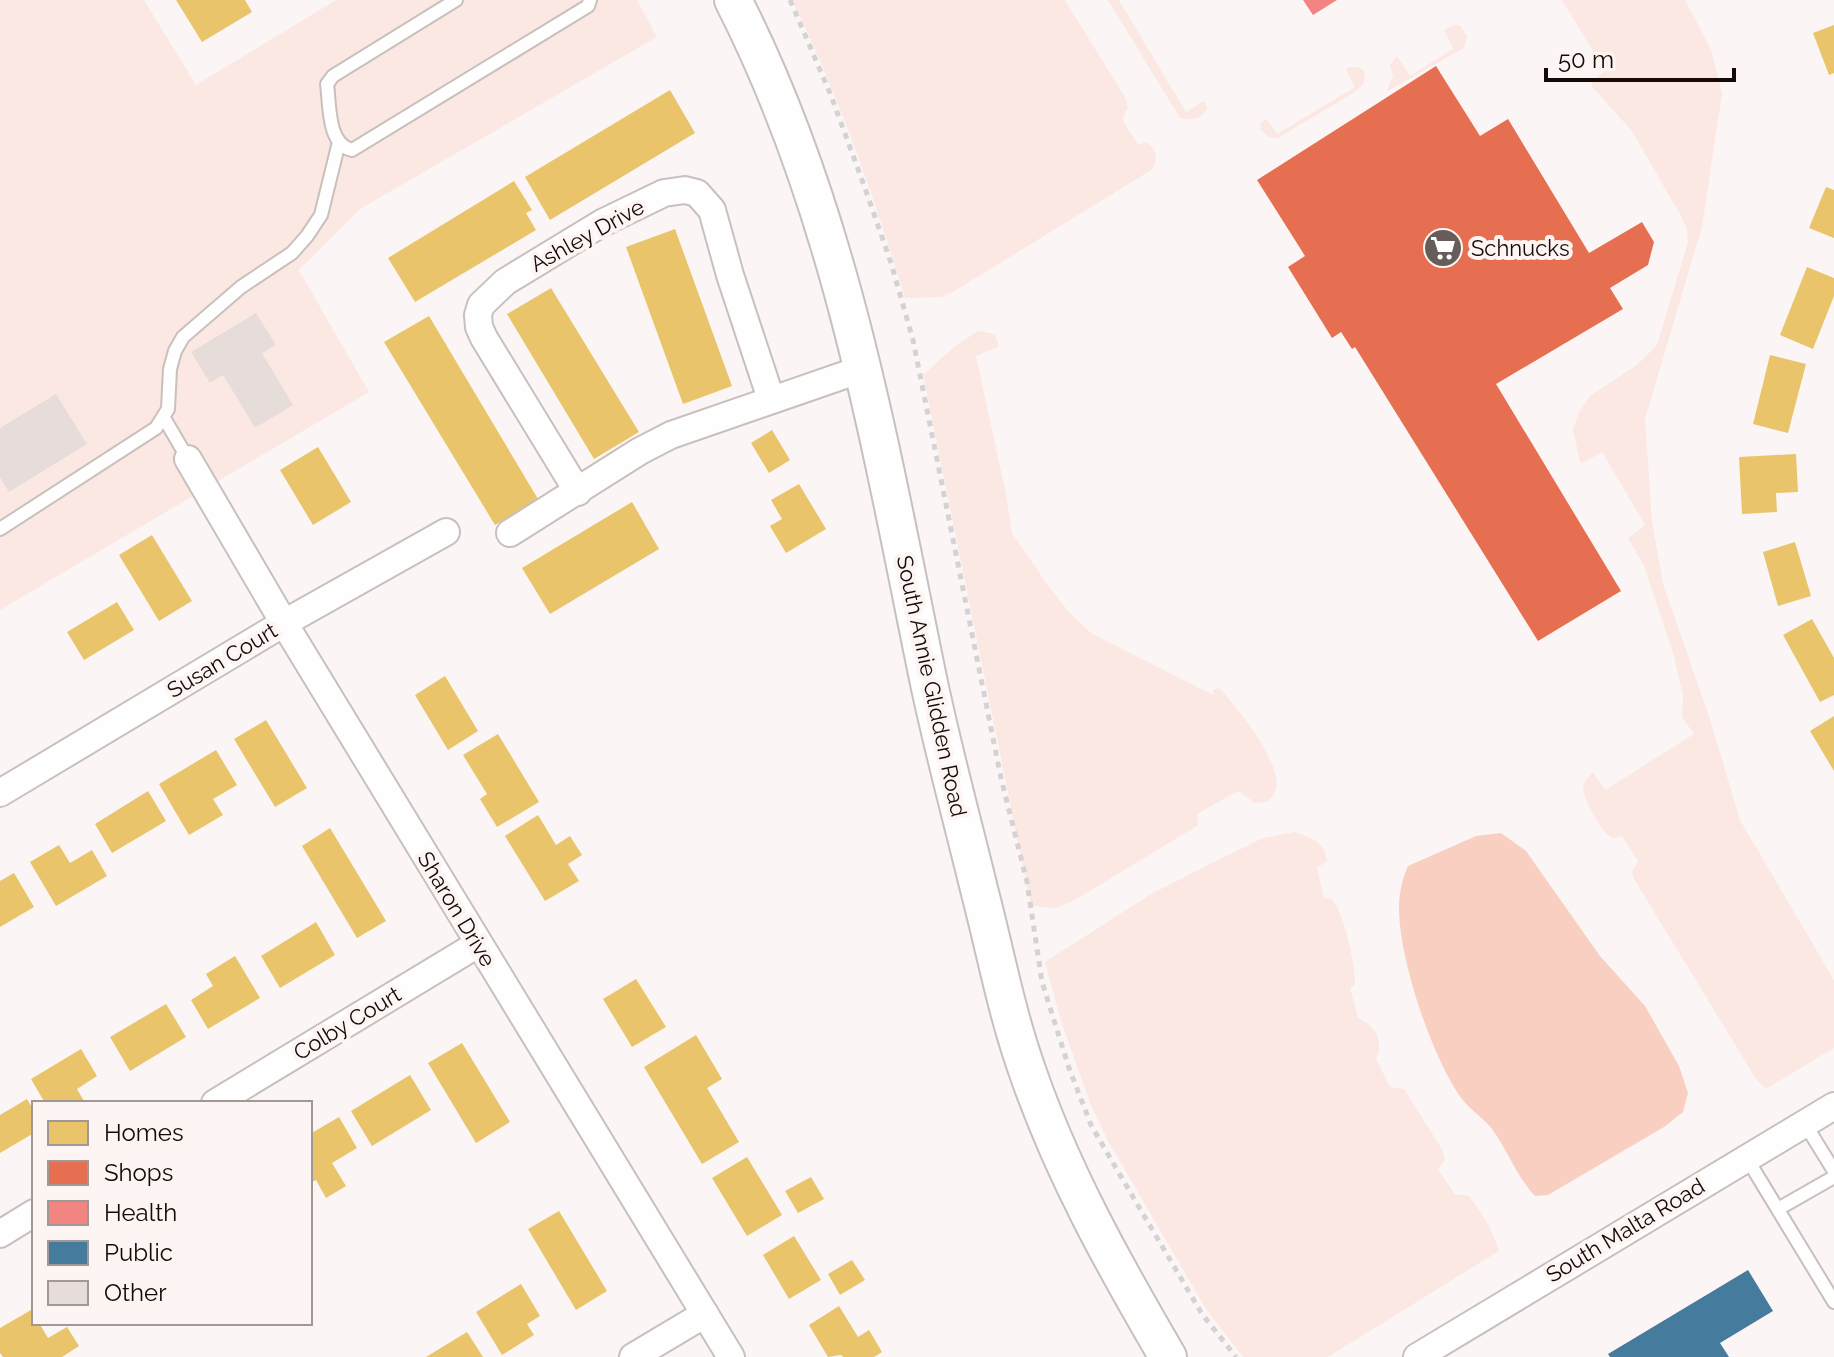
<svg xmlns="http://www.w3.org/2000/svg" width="1834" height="1357" font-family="Raleway,sans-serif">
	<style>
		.green { fill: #fce8e2 }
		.water { fill: #f8cfc1 }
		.homes { fill: #e9c46a }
		.shops { fill: #e76f51 }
		.health { fill: #f28482 }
		.public { fill: #457b9d }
		.building { fill: #e6dddb }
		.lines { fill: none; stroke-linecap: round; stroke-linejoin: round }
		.service-casing { stroke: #c8c0bd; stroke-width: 16 }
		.minor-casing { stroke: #c8c0bd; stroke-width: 30 }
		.secondary-casing { stroke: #c8c0bd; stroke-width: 40 }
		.path { stroke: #d4d2d2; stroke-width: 5; stroke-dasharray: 6 6; stroke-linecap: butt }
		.service { stroke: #fefefe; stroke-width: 12 }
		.minor { stroke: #fefefe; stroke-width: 26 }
		.secondary { stroke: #fefefe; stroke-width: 36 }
		.labels { text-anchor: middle; stroke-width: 8; stroke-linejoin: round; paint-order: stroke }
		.street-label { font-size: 22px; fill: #160a07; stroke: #fdf5f3 }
		.poi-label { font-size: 22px; fill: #160a07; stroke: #fdf5f3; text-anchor: start }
	</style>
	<rect width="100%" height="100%" fill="#fbf6f5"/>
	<g class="green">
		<path d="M 0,0 L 144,0 L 196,85 L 336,0 L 637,0 L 657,37 L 360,209 L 299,270 L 369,392 L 0,610 Z"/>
		<path d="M 792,0 L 1065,0 L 1126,99 L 1128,108 L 1122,119 L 1138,145 L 1146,142 C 1157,149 1158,158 1153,169 L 953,292 L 942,297 L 905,298 C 874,197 839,95 792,0 Z"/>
		<path d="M 1108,0 L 1119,0 L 1186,112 L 1204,101 L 1207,107 C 1203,119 1192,121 1180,118 Z"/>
		<path d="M 1562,0 L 1685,0 L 1711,49 L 1722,94 L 1702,227 L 1645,419 L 1652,521 L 1663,584 L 1710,719 L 1740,820 L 1834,980 L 1834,1048 L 1766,1089 L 1756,1079 L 1634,879 L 1632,872 L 1638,861 L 1622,836 C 1616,838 1614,840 1609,836 C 1602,832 1583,798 1583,789 C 1583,782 1589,777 1593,772 L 1605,790 L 1694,734 L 1682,717 L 1683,696 L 1674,656 L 1644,566 L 1628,538 L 1645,525 L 1602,452 L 1585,462 L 1580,462 L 1573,430 L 1578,414 L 1591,395 L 1637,365 L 1657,345 L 1688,242 L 1687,230 L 1681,216 L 1631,130 L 1593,88 L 1591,82 L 1605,71 Z"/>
		<path d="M 1454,25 L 1460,25 L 1467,36 L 1464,48 L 1386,92 L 1393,76 L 1390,65 L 1397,56 L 1410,76 L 1453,49 L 1444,30 Z"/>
		<path d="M 1348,67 L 1359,67 L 1365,72 L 1364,83 L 1357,91 L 1278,138 L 1269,137 L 1260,129 L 1261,122 L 1267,119 L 1277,134 L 1355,87 L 1346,69 Z"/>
		<path d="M 978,331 L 995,334 L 999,346 L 976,356 L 1006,494 L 1012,533 L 1045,581 L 1068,611 L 1091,633 L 1213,695 L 1213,690 L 1219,688 C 1237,707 1286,766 1275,792 C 1274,795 1269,800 1267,802 L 1255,803 L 1238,791 L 1197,814 L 1198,825 L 1192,829 L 1075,900 L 1056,908 L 1031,906 L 923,375 L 954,347 Z"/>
		<path d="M 1295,832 C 1312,838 1324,841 1327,861 L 1317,868 L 1324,898 L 1332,899 C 1344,913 1356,966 1355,985 L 1350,988 L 1358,1018 C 1376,1026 1384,1041 1376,1059 L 1390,1087 L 1404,1089 L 1442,1149 L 1445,1159 L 1438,1169 L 1455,1194 L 1469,1196 C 1482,1213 1493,1230 1499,1251 L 1328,1357 L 1243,1357 L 1206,1309 L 1108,1141 L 1092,1108 L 1061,1021 L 1045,962 L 1151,894 L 1212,863 L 1263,838 Z"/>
	</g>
	<path class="water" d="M 1501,833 L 1526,851 L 1600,956 L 1645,1006 L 1679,1066 L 1688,1093 L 1683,1112 L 1664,1127 L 1548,1195 L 1535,1196 C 1517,1177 1508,1151 1492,1129 C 1483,1117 1471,1111 1462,1099 C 1432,1058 1399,959 1399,908 C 1399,893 1402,880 1408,866 L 1476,836 Z"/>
	<g class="homes">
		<path d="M 176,0 L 245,0 L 252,12 L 202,42 Z"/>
		<path d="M 1834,25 L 1834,73 L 1829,75 L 1813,33 Z"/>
		<path d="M 670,90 L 695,133 L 550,220 L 525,177 Z"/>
		<path d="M 514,181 L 532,210 L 526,213 L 536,230 L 415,302 L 388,258 Z"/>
		<path d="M 1826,187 L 1834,190 L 1834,238 L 1809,228 Z"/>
		<path d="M 675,229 L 732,386 L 683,404 L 626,247 Z"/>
		<path d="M 1807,267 L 1834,278 L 1834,296 L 1813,349 L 1780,335 Z"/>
		<path d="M 551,288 L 639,432 L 594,459 L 507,314 Z"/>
		<path d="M 429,316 L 538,499 L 495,525 L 384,342 Z"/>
		<path d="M 1770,355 L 1806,364 L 1788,433 L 1753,424 Z"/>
		<path d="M 772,430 L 790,460 L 769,473 L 751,443 Z"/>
		<path d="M 318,447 L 351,502 L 313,525 L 280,470 Z"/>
		<path d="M 1796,454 L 1798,492 L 1776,493 L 1777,512 L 1742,514 L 1739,457 Z"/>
		<path d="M 799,484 L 826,529 L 786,553 L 770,526 L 782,519 L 771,500 Z"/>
		<path d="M 632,502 L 659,549 L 550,614 L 522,568 Z"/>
		<path d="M 152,535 L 192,601 L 159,621 L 119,555 Z"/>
		<path d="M 1795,542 L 1811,596 L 1778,606 L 1763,552 Z"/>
		<path d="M 117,602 L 134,630 L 84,660 L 67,632 Z"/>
		<path d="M 1812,619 L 1834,658 L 1834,695 L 1820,702 L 1783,635 Z"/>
		<path d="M 445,676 L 478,731 L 448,750 L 415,695 Z"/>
		<path d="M 1834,716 L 1834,771 L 1810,731 Z"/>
		<path d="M 266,720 L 307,788 L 275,807 L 234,739 Z"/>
		<path d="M 498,734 L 539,802 L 497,827 L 480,799 L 487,794 L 463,755 Z"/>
		<path d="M 216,750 L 237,785 L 213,799 L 223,815 L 189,835 L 159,784 Z"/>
		<path d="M 148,791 L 166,821 L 112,853 L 95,824 Z"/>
		<path d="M 538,815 L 556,845 L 570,836 L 582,855 L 568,864 L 579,881 L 545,901 L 505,836 Z"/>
		<path d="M 330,828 L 386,921 L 357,938 L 302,846 Z"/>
		<path d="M 59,845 L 70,863 L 92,850 L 107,876 L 56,906 L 30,862 Z"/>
		<path d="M 14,873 L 34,907 L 0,927 L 0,881 Z"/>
		<path d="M 316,922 L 335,955 L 280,988 L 261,956 Z"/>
		<path d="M 235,956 L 260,998 L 208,1029 L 191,1000 L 213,986 L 206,974 Z"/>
		<path d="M 636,979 L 666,1027 L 632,1047 L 603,999 Z"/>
		<path d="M 166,1004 L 186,1037 L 130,1071 L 110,1037 Z"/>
		<path d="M 696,1035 L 722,1079 L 707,1088 L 739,1142 L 702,1164 L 644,1067 Z"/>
		<path d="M 462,1043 L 510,1122 L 476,1143 L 428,1063 Z"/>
		<path d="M 81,1049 L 97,1076 L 77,1089 L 84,1101 L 80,1103 L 45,1103 L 31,1079 Z"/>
		<path d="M 410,1075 L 431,1110 L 372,1146 L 351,1111 Z"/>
		<path d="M 27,1099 L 34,1111 L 34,1133 L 0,1153 L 0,1115 Z"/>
		<path d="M 339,1117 L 357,1148 L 332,1163 L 346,1186 L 326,1198 L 316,1180 L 310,1183 L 310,1134 Z"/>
		<path d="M 747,1157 L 782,1215 L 747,1236 L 712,1178 Z"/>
		<path d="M 811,1177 L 824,1199 L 798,1213 L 785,1191 Z"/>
		<path d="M 559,1211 L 607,1291 L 576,1310 L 528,1229 Z"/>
		<path d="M 794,1236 L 821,1280 L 789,1299 L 763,1255 Z"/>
		<path d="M 852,1260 L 865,1280 L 840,1295 L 828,1274 Z"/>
		<path d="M 521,1284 L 540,1316 L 527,1324 L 534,1335 L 502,1355 L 476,1312 Z"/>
		<path d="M 839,1306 L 858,1337 L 869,1330 L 882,1352 L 874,1357 L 843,1357 L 841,1355 L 828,1357 L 809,1325 Z"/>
		<path d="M 31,1310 L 34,1323 L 39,1323 L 48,1338 L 67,1327 L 79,1346 L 62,1357 L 3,1357 L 0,1353 L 0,1328 Z"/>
		<path d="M 467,1332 L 483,1357 L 426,1357 Z"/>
	</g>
	<path class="shops" d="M 1436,66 L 1480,136 L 1508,119 L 1589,253 L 1642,222 L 1654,242 L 1648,265 L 1610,288 L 1623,309 L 1496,384 L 1621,591 L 1538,641 L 1355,347 L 1352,349 L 1341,332 L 1332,338 L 1288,267 L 1305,256 L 1257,180 Z"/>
	<path class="health" d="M 1303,0 L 1337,0 L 1313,15 Z"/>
	<path class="public" d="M 1748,1270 L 1773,1311 L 1720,1343 L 1729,1357 L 1610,1357 L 1608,1354 Z"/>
	<g class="building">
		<path d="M 256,313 L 276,345 L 262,353 L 293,405 L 255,428 L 223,375 L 210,383 L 191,352 Z"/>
		<path d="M 56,394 L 87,444 L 9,492 L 0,477 L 0,428 Z"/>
	</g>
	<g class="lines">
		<g class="service-casing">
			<g id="service">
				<path d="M 456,0 L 333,76 L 327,84 C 330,105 327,144 352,150 L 588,6 L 590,0"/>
				<path d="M 164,418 L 188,459"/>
				<path d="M 0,529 L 156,428 L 168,409 L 170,369 L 175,351 L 183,337 L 241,287 L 292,253 L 307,236 L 321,215 L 339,142"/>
				<path d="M 1805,1124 L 1834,1171"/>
				<path d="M 1746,1157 L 1834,1302"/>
				<path d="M 1778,1209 L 1834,1177"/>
			</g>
		</g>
		<g class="minor-casing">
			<g id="minor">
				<path d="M 188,459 L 284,623 L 731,1357"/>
				<path d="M 578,492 L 484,338 L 479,327 L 478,315 L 481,305 L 505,282 L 602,223 L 664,193 L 685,190 L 697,193 L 712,210 L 730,275 L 771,399"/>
				<path d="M 510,533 L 640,451 L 671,435 L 862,369"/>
				<path d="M 0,793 L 284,623 L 446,532"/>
				<path d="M 215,1103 L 478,944"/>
				<path d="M 0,1234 L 34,1213"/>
				<path d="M 633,1357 L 705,1314"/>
				<path d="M 1417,1357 L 1834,1106"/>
			</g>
		</g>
		<g class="secondary-casing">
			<path id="secondary" d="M 733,0 C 842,213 881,451 929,683 C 944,754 963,823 980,893 C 995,950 1006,1010 1026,1067 C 1061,1170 1113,1263 1168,1357"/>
		</g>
		<path class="path" d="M 790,0 L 830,93 L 865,188 L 891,263 L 913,340 L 1001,778 L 1027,882 L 1042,982 L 1069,1068 L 1091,1125 L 1113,1163 L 1202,1314 L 1236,1357"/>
		<use href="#service" class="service"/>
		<use href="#minor" class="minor"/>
		<use href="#secondary" class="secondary"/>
	</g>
	<defs>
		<g id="supermarket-disc" transform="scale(2)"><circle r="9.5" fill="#665d5a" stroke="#fdf5f3"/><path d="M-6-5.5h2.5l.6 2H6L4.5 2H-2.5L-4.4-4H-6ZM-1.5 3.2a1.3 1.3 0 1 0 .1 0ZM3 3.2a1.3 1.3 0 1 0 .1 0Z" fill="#fff"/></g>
	</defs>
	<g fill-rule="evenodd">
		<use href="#supermarket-disc" x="1443" y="248"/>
	</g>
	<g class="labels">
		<g class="street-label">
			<text transform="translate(587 235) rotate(-29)" y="8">Ashley Drive</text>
			<text transform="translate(222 660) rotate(-31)" y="8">Susan Court</text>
			<text transform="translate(932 686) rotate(78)" y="8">South Annie Glidden Road</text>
			<text transform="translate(457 909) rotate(59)" y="8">Sharon Drive</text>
			<text transform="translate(347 1023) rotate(-31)" y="8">Colby Court</text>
			<text transform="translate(1625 1230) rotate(-31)" y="8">South Malta Road</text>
		</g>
		<g class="poi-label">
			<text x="1471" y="256">Schnucks</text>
		</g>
	</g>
	<rect x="32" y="1101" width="280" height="224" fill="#fdf5f3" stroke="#a19795" stroke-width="2"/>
	<rect x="48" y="1121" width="40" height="24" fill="#e9c46a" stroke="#a19795" stroke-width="2"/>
	<text x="104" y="1141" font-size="24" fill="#160a07">Homes</text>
	<rect x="48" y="1161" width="40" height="24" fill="#e76f51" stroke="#a19795" stroke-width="2"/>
	<text x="104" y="1181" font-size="24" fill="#160a07">Shops</text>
	<rect x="48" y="1201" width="40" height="24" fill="#f28482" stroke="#a19795" stroke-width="2"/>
	<text x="104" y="1221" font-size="24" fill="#160a07">Health</text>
	<rect x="48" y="1241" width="40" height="24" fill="#457b9d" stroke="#a19795" stroke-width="2"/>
	<text x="104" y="1261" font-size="24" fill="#160a07">Public</text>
	<rect x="48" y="1281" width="40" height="24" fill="#e6dddb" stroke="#a19795" stroke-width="2"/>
	<text x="104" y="1301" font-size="24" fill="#160a07">Other</text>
	<path d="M1546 68v12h188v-12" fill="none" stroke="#160a07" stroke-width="4"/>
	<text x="1558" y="68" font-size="24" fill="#160a07" stroke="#fdf5f3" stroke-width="6" paint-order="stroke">50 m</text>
</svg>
